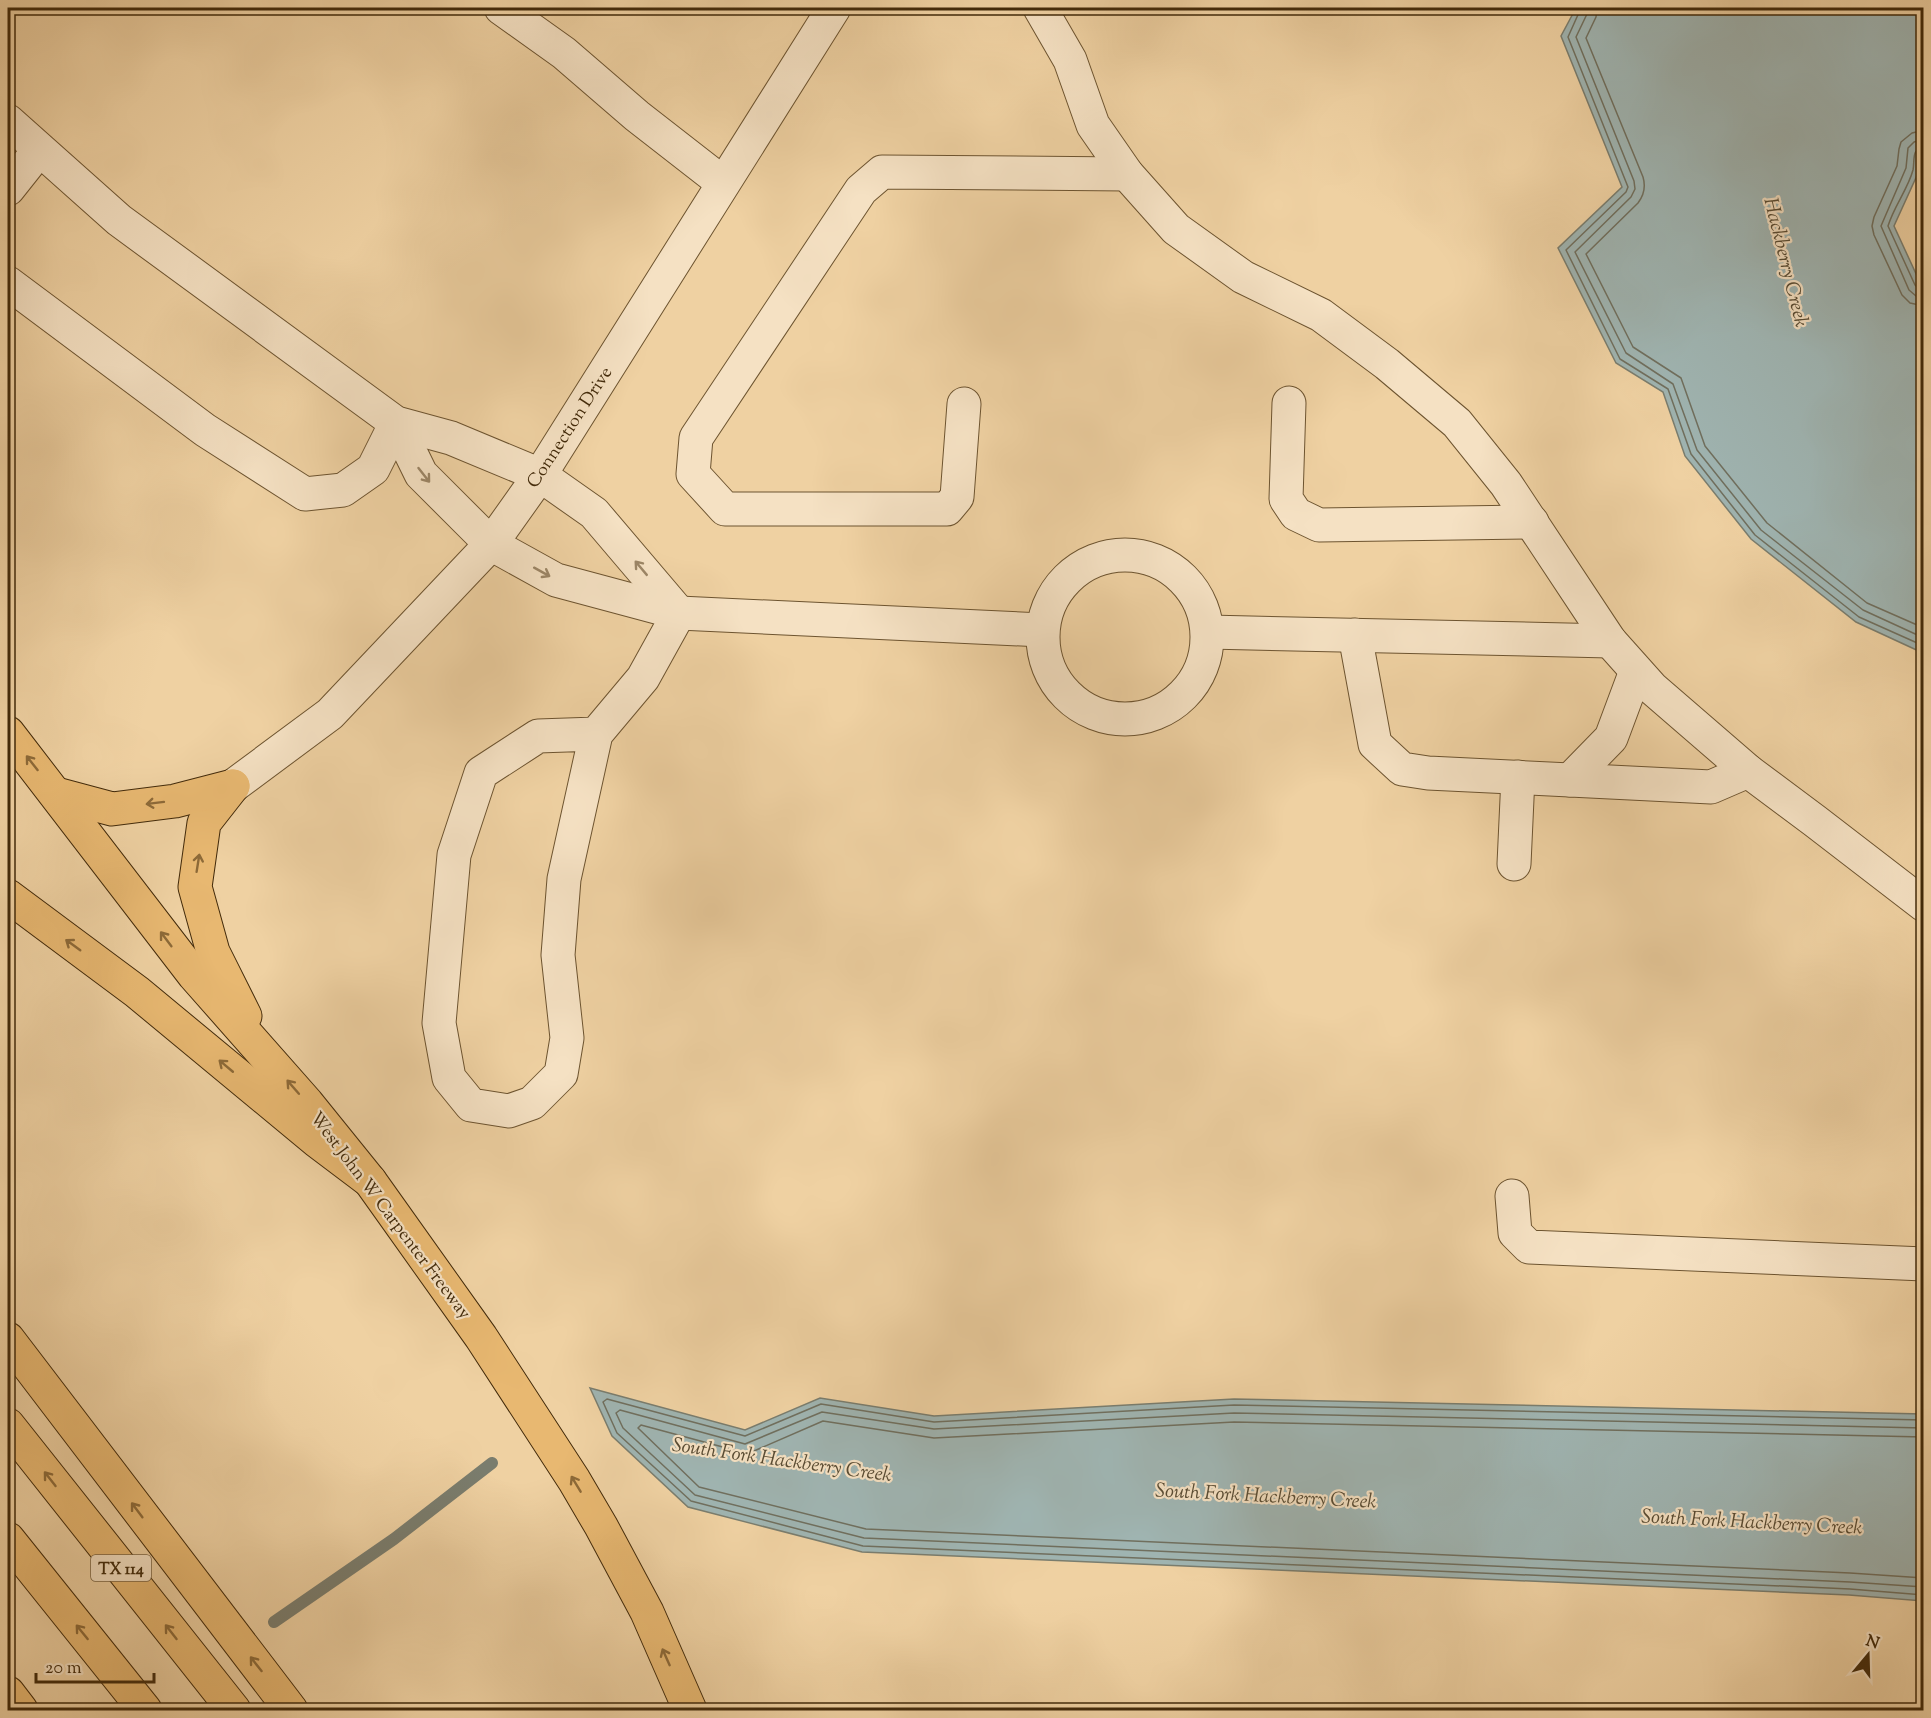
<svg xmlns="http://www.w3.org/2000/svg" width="1931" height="1718" font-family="'Sorts Mill Goudy',serif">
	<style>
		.water { fill: #9fb4b1; stroke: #7a7d6e; stroke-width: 1.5 }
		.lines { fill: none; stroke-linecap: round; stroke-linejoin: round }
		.shore { stroke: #706f5e; stroke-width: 1.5 }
		.stream { stroke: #7a7d6e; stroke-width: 12 }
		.minor-casing { stroke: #6d5430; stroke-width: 35 }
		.major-casing { stroke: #422a0a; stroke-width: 35 }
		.highway-casing { stroke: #422a0a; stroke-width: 35 }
		.minor { stroke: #f5e1c3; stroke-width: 33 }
		.major { stroke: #e8b871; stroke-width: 33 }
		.highway { stroke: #e8b871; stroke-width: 33 }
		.oneway { stroke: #9c8666 }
		.oneway2 { stroke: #8d6a38 }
		.labels { text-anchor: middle; stroke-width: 4.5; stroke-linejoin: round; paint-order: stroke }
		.shield { fill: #f5e1c3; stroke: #786142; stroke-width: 1.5 }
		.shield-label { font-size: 16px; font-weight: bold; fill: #422a0a }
		.street-label { font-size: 18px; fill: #422a0a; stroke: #f5e1c3 }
		.water-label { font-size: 20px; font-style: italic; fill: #594c34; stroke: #f5e1c3 }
	</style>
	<rect width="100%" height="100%" fill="#efd1a2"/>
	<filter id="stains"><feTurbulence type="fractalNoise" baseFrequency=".00333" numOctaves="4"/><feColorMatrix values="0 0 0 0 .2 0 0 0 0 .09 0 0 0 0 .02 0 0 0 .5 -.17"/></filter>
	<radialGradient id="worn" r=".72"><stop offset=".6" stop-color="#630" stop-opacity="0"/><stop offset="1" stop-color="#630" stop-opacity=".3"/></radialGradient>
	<g class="water">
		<path d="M 1576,8 L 1923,8 L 1924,123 L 1919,171 L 1894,226 L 1923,289 L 1923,653 L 1856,622 L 1751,539 L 1685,456 L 1663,392 L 1616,363 L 1558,248 L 1622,187 L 1561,36 Z"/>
		<path d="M 590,1388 L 745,1430 L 820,1398 L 934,1416 L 1234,1399 L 1923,1414 L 1923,1601 L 1849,1595 L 862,1552 L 688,1507 L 612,1436 Z"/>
	</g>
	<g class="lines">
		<g class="shore">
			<path d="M 1581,8 L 1568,37 L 1628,187 L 1626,192 L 1566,250 L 1620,359 L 1668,389 L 1691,454 L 1755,535 L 1859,617 L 1924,646"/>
			<path d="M 1588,8 L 1587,14 L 1576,37 L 1634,181 L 1635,189 L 1631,197 L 1575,252 L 1626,353 L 1673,384 L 1697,450 L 1761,530 L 1863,610 L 1924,638"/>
			<path d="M 1597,8 L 1596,17 L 1586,38 L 1643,177 C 1646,187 1644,195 1638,203 L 1586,254 L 1633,347 L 1681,378 L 1705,446 L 1767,523 L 1867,603 L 1924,628"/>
			<path d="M 1924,130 L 1912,133 L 1901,142 L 1899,149 L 1897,166 L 1874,217 L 1872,226 L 1874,235 L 1902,295 L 1910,303 L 1924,306"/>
			<path d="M 1924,139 L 1914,142 L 1908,148 L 1906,168 L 1881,226 L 1909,290 L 1916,296 L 1924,297"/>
			<path d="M 1924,147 C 1911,149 1915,160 1913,170 C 1908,189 1894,206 1888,226 L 1915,285 L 1919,289 L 1924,289"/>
			<path d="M 1924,1420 L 1234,1405 L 934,1422 L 821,1404 L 745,1436 L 607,1399 L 603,1402 L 617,1433 L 691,1501 L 863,1546 L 1850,1589 L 1924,1595"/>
			<path d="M 1924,1428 L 1234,1413 L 934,1429 L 822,1412 L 745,1444 L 620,1410 L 616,1413 L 623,1428 L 695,1495 L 864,1538 L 1850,1582 L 1924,1587"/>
			<path d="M 1924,1437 L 1234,1422 L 934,1438 L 823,1421 L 754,1451 L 745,1453 L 641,1425 L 638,1428 L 699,1487 L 866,1529 L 1850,1573 L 1924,1578"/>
		</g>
		<path class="stream" d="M 274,1622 L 394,1539 L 492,1463"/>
		<g class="minor-casing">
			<g id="minor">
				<path d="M 501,8 L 564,53 L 637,116 L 723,183"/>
				<path d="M 1040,8 L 1070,60 L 1093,125 L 1127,174 L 1176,229 L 1243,277 L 1321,315 L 1387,364 L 1457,423 L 1506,484 L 1610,641 L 1652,688 L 1748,771 L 1815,821 L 1924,905"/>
				<path d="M 8,121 L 119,220 L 396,423 L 451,438 L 540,475 L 594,513 L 679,613"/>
				<path d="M 8,189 L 39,150"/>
				<path d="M 8,283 L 205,430 L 305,494 L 343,490 L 373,469 L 396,423"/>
				<path d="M 1289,403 L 1286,499 L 1296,514 L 1319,525 L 1532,522"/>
				<path d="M 964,404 L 957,497 L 947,509 L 725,509 L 693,474 L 696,438 L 861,190 L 882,172 L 1127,174"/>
				<path d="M 396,423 L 421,474 L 491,544 L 556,580 L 679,613 L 1042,630"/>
				<circle cx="1125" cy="637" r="82"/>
				<path d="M 1208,632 L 1610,641"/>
				<path d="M 1355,635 L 1375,744 L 1402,769 L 1428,773 L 1570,780 L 1611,738 L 1636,671"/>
				<path d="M 596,734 L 564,879 L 558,955 L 567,1038 L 561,1074 L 532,1103 L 509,1111 L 471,1105 L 449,1078 L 439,1023 L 454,855 L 481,773 L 538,736 L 596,734 L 643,678 L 679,613"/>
				<path d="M 1570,780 L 1711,787 L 1748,771"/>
				<path d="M 233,786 L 330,714 L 491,544 L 540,475 L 834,8"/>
				<path d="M 1514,864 L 1518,777"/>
				<path d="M 1512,1196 L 1515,1233 L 1529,1247 L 1924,1264"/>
			</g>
		</g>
		<g class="major-casing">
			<g id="major">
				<path d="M 8,733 L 194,975 L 307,1103 L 370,1181 L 481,1337 L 574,1480 L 601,1526 L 647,1612 L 690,1710"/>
				<path d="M 233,786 L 204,823 L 195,887 L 213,952 L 245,1016"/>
				<path d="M 56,794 L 112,809 L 175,801 L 233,786"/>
			</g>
		</g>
		<g class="highway-casing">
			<g id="highway">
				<path d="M 8,896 L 137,992 L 317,1141 L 370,1181"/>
				<path d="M 8,1339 L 291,1710"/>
				<path d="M 8,1425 L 234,1710"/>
				<path d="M 8,1539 L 145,1710"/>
				<path d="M 8,1693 L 21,1710"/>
			</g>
		</g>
		<use href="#minor" class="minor"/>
		<use href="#major" class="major"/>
		<use href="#highway" class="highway"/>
	</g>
	<defs><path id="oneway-shaft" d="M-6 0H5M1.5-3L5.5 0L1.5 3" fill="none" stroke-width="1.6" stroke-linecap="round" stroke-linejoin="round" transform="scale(1.5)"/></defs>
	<g class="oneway">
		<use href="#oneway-shaft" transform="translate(424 475) rotate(52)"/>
		<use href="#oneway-shaft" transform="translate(641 568) rotate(-130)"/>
		<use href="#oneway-shaft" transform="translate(542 572) rotate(29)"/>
	</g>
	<g class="oneway2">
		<use href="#oneway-shaft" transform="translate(32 763) rotate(-128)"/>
		<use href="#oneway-shaft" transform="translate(155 803) rotate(173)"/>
		<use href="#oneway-shaft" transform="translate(198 863) rotate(-81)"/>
		<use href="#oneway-shaft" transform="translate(166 939) rotate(-127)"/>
		<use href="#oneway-shaft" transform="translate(73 945) rotate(-144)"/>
		<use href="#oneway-shaft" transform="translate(226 1066) rotate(-140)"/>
		<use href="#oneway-shaft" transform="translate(293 1087) rotate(-131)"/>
		<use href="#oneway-shaft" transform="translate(50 1479) rotate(-128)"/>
		<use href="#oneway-shaft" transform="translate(576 1484) rotate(-121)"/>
		<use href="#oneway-shaft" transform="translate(137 1510) rotate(-127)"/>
		<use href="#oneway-shaft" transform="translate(82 1632) rotate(-129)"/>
		<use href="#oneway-shaft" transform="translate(171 1632) rotate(-128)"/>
		<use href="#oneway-shaft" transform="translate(666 1657) rotate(-114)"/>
		<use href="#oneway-shaft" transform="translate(256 1664) rotate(-128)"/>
	</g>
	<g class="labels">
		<rect class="shield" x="91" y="1555" width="60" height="26" rx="4.5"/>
		<g class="shield-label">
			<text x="121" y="1574">TX 114</text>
		</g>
		<g class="street-label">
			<text transform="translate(569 427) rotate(-57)" y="6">Connection Drive</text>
			<text transform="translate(391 1215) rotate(53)" y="6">West John W Carpenter Freeway</text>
		</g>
		<g class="water-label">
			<text transform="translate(1787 262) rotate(76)" y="7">Hackberry Creek</text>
			<text transform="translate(782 1459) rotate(8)" y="7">South Fork Hackberry Creek</text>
			<text transform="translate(1266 1495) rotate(3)" y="7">South Fork Hackberry Creek</text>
			<text transform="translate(1752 1521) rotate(3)" y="7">South Fork Hackberry Creek</text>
		</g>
	</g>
	<rect width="1931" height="1718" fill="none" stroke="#efd1a2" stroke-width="30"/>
	<rect x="9" y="9" width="1913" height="1700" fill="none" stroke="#422a0a" stroke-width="3"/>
	<rect x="15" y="15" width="1901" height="1688" fill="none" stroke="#422a0a" stroke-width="1.5"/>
	<g transform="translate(1868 1655) rotate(19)" stroke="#f5e1c3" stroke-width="4.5" paint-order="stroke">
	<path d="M0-4.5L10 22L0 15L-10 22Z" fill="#422a0a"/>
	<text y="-9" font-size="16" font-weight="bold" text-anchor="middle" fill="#422a0a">N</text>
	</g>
	<path d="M36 1673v9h118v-9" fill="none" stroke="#422a0a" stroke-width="3"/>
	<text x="45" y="1673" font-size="18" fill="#422a0a" stroke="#f5e1c3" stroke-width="4.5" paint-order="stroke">20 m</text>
	<rect width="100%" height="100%" filter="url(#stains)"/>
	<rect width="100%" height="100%" fill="url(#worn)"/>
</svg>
